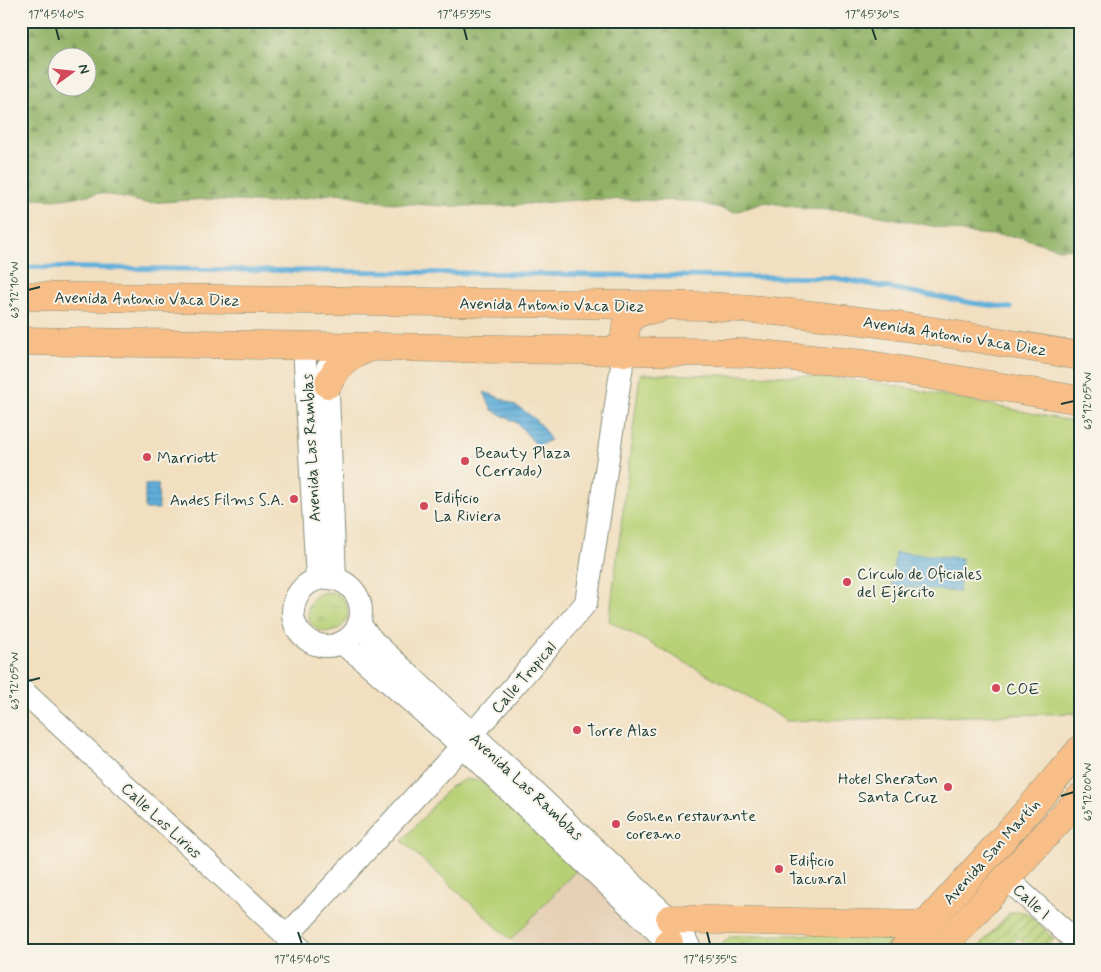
<svg xmlns="http://www.w3.org/2000/svg" width="1101" height="972" font-family="Mynerve,sans-serif">
	<style>
		.built { fill: #e6d0b6 }
		.grass { fill: url(#grass-tufts); stroke: #6b8654 }
		.forest { fill: url(#forest-firs); stroke: #58784d; fill-rule: evenodd }
		.garden { fill: url(#garden-furrows); stroke: #6b8654 }
		.pitch { fill: #b7d075; stroke: #6b8654 }
		.water { fill: url(#water-rules); stroke: #407687 }
		.lines { fill: none; stroke-linecap: round; stroke-linejoin: round }
		.stream { stroke: #60afda; stroke-width: 5 }
		.minor-casing { stroke: #888e7a; stroke-width: 24 }
		.major-casing { stroke: #888e7a; stroke-width: 29 }
		.highway-casing { stroke: #888e7a; stroke-width: 29 }
		.minor { stroke: #fff; stroke-width: 22 }
		.major { stroke: #f7be87; stroke-width: 28 }
		.highway { stroke: #f7be87; stroke-width: 28 }
		.ticks { fill: none; stroke: #1f3d34; stroke-width: 2 }
		.poi-dot { fill: #d1495b; stroke: #f7f3e8; stroke-width: 2 }
		.labels { text-anchor: middle; stroke-width: 4; stroke-linejoin: round; paint-order: stroke }
		.street-label { font-size: 16px; fill: #1f3d34; stroke: #f7f3e8 }
		.poi-label { font-size: 16px; fill: #1f3d34; stroke: #f7f3e8; text-anchor: start }
		.neatline { fill: none; stroke: #1f3d34; stroke-width: 2 }
		.ticks-label { font-size: 12px; text-anchor: middle; fill: #1f3d34 }
	</style>
	<defs>
		<pattern id="grass-tufts" width="24" height="20" patternUnits="userSpaceOnUse" patternTransform="scale(1.25)"><rect width="24" height="20" fill="#b7d075"/><path d="M3 7l-1-3M5 7V3M7 7l1-3M15 17l-1-3M17 17v-4M19 17l1-3" fill="none" stroke="#94aa61"/></pattern>
		<pattern id="forest-firs" width="22" height="20" patternUnits="userSpaceOnUse" patternTransform="scale(1.25)"><rect width="22" height="20" fill="#91b266"/><path d="M5 1l3.5 6h-7zM16 11l3.5 6h-7z" fill="#769255"/></pattern>
		<pattern id="garden-furrows" width="10" height="10" patternUnits="userSpaceOnUse" patternTransform="scale(1.25)"><rect width="10" height="10" fill="#b7d075"/><path d="M-1 1l2-2M0 10L10 0M9 11l2-2" fill="none" stroke="#94aa61"/></pattern>
		<pattern id="water-rules" width="6" height="5" patternUnits="userSpaceOnUse" patternTransform="scale(1.25)"><rect width="6" height="5" fill="#60afda"/><path d="M0 2.5h6" fill="none" stroke="#4f90b2"/></pattern>
	</defs>
	<rect width="100%" height="100%" fill="#f7f3e8"/>
	<filter id="ink" filterUnits="userSpaceOnUse"><feTurbulence type="fractalNoise" baseFrequency=".02" numOctaves="2"/><feDisplacementMap in="SourceGraphic" scale="10" xChannelSelector="R" yChannelSelector="G"/><feConvolveMatrix kernelMatrix="1 2 1 2 8 2 1 2 1" color-interpolation-filters="sRGB"/></filter>
	<filter id="wash" filterUnits="userSpaceOnUse"><feTurbulence type="fractalNoise" baseFrequency=".0096" numOctaves="4" result="noise"/><feDisplacementMap in="SourceGraphic" scale="20" xChannelSelector="R" yChannelSelector="G"/><feGaussianBlur stdDeviation="1.12" result="paint"/><feColorMatrix in="noise" values="0 0 0 0 0 0 0 0 0 0 0 0 0 0 0 0 0 1.4 0 .05"/><feComposite in="paint" operator="in"/></filter>
	<g filter="url(#wash)">
		<rect width="100%" height="100%" fill="#f1dfc0"/>
		<path class="built" d="M 578,868 L 665,951 L 523,951 L 511,940 Z"/>
		<g class="grass">
			<circle cx="328" cy="612" r="20"/>
			<path d="M 903,933 L 886,951 L 722,951 L 723,943 L 731,936 Z"/>
		</g>
		<path class="forest" d="M 21,21 L 1080,21 L 1080,248 L 1059,249 L 1021,237 L 968,233 L 855,211 L 807,209 L 766,202 L 735,212 L 693,201 L 588,199 L 502,206 L 445,206 L 382,202 L 338,193 L 270,203 L 207,199 L 146,203 L 101,193 L 56,200 L 21,198 ZM 58,58 L 88,58 L 88,88 L 58,88 Z"/>
		<path class="garden" d="M 1019,911 L 1027,913 L 1054,939 L 1043,951 L 1032,951 L 1018,938 L 1006,951 L 975,951 L 1009,913 Z"/>
		<g class="pitch">
			<path d="M 640,374 L 806,376 L 887,384 L 1080,423 L 1080,713 L 787,721 L 745,695 L 609,621 Z"/>
			<path d="M 466,779 L 484,782 L 578,868 L 511,940 L 402,841 L 450,787 Z"/>
		</g>
		<g class="water">
			<path d="M 484,392 C 509,400 539,415 550,440 L 538,447 L 517,423 L 492,410 Z"/>
			<path d="M 158,484 L 159,509 L 145,509 L 145,485 Z"/>
			<path d="M 895,552 L 962,558 L 959,592 L 892,586 Z"/>
		</g>
		<g class="lines">
			<path class="stream" d="M 21,267 L 835,278 L 972,303 L 1011,308"/>
		</g>
	</g>
	<g filter="url(#ink)">
		<g class="lines">
			<g class="minor-casing">
				<g id="minor">
					<path d="M 304,346 L 317,579"/>
					<path d="M 327,368 L 335,579"/>
					<circle cx="327" cy="612" r="34"/>
					<path d="M 359,624 L 373,641 L 670,919 L 682,932 L 691,951"/>
					<path d="M 341,643 L 359,656 L 462,746 L 669,943 L 685,950"/>
					<path d="M 21,689 L 303,951"/>
					<path d="M 1006,878 L 1080,945"/>
					<path d="M 287,936 L 462,746 L 586,603 L 624,352"/>
				</g>
			</g>
			<g class="major-casing">
				<g id="major">
					<path d="M 670,919 L 925,925"/>
					<path d="M 669,943 L 670,951"/>
					<path d="M 902,951 L 1020,820 L 1080,750"/>
					<path d="M 939,951 L 1080,798"/>
				</g>
			</g>
			<g class="highway-casing">
				<g id="highway">
					<path d="M 21,296 L 707,306 C 832,313 956,334 1080,356"/>
					<path d="M 21,341 L 749,353 L 864,364 L 1080,400"/>
					<path d="M 624,352 C 625,322 625,312 658,309"/>
					<path d="M 328,384 C 337,365 349,355 369,348"/>
				</g>
			</g>
			<use href="#minor" class="minor"/>
			<use href="#major" class="major"/>
			<use href="#highway" class="highway"/>
		</g>
	</g>
	<path class="ticks" d="M 56,28 L 59,40M 464,28 L 467,40M 872,28 L 876,40M 28,290 L 40,287M 1061,404 L 1074,401M 28,681 L 40,678M 1061,796 L 1074,792M 298,932 L 302,944M 707,932 L 710,944"/>
	<g class="poi-dot">
		<circle cx="147" cy="457" r="5"/>
		<circle cx="465" cy="461" r="5"/>
		<circle cx="294" cy="499" r="5"/>
		<circle cx="424" cy="506" r="5"/>
		<circle cx="847" cy="582" r="5"/>
		<circle cx="996" cy="688" r="5"/>
		<circle cx="577" cy="730" r="5"/>
		<circle cx="948" cy="787" r="5"/>
		<circle cx="616" cy="824" r="5"/>
		<circle cx="779" cy="869" r="5"/>
	</g>
	<g class="labels">
		<g class="street-label">
			<text transform="translate(147 298) rotate(1)" y="6">Avenida Antonio Vaca Diez</text>
			<text transform="translate(552 304) rotate(1)" y="6">Avenida Antonio Vaca Diez</text>
			<text transform="translate(955 335) rotate(9)" y="6">Avenida Antonio Vaca Diez</text>
			<text transform="translate(310 448) rotate(-93)" y="6">Avenida Las Ramblas</text>
			<text transform="translate(523 677) rotate(-49)" y="6">Calle Tropical</text>
			<text transform="translate(527 786) rotate(43)" y="6">Avenida Las Ramblas</text>
			<text transform="translate(162 820) rotate(43)" y="6">Calle Los Lirios</text>
			<text transform="translate(991 851) rotate(-48)" y="6">Avenida San Martín</text>
			<text transform="translate(1032 901) rotate(43)" y="6">Calle I</text>
		</g>
		<g class="poi-label">
			<text x="475" y="458">Beauty Plaza<tspan x="475" dy="18">(Cerrado)</tspan></text>
			<text x="157" y="463">Marriott</text>
			<text x="434" y="503">Edificio<tspan x="434" dy="18">La Riviera</tspan></text>
			<text x="284" y="505" text-anchor="end">Andes Films S.A.</text>
			<text x="857" y="579">Círculo de Oficiales<tspan x="857" dy="18">del Ejército</tspan></text>
			<text x="1006" y="694">COE</text>
			<text x="587" y="736">Torre Alas</text>
			<text x="938" y="784" text-anchor="end">Hotel Sheraton<tspan x="938" dy="18">Santa Cruz</tspan></text>
			<text x="626" y="821">Goshen restaurante<tspan x="626" dy="18">coreano</tspan></text>
			<text x="789" y="866">Edificio<tspan x="789" dy="18">Tacuaral</tspan></text>
		</g>
	</g>
	<rect width="1101" height="972" fill="none" stroke="#f7f3e8" stroke-width="55"/>
	<g transform="translate(72 72) rotate(75)"><circle r="24" fill="#f7f3e8" stroke="#a1aaa0"/>
	<path d="M0-4L9 19L0 12L-9 19Z" fill="#d1495b"/>
	<text y="-8" font-size="14" font-weight="bold" text-anchor="middle" fill="#1f3d34">N</text>
	</g>
	<rect x="28" y="28" width="1046" height="916" class="neatline"/>
	<g class="ticks-label">
		<text x="56" y="18">17°45'40"S</text>
		<text x="464" y="18">17°45'35"S</text>
		<text x="872" y="18">17°45'30"S</text>
		<text transform="translate(14 290) rotate(-90)" y="4">63°12'10"W</text>
		<text transform="translate(1087 401) rotate(-90)" y="4">63°12'05"W</text>
		<text transform="translate(14 681) rotate(-90)" y="4">63°12'05"W</text>
		<text transform="translate(1087 792) rotate(-90)" y="4">63°12'00"W</text>
		<text x="302" y="963">17°45'40"S</text>
		<text x="710" y="963">17°45'35"S</text>
	</g>
</svg>
